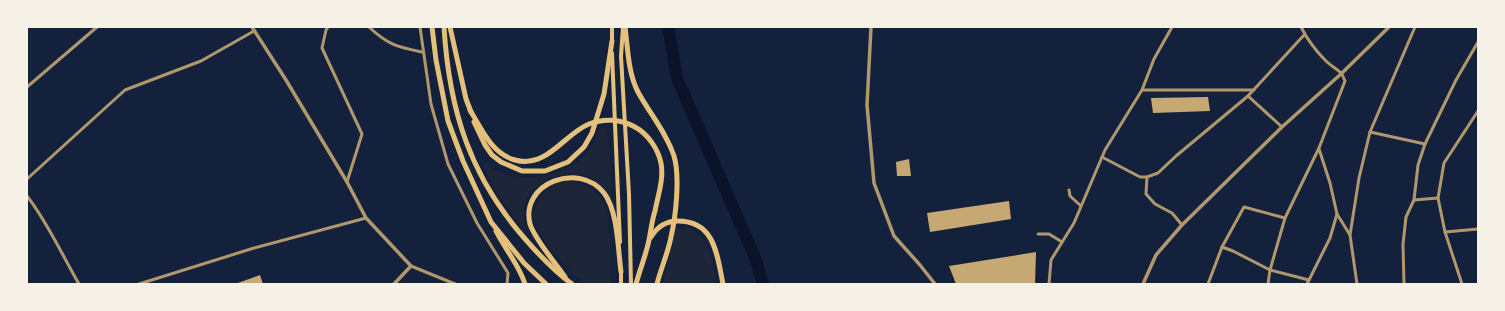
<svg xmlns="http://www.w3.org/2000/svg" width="1505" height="311" font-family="'Playfair Display',serif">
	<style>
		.green { fill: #1d2539 }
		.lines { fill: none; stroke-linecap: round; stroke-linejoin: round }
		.river { stroke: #0b132b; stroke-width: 12 }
		.building { fill: #c6a872 }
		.minor { stroke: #b1986c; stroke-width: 3 }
		.tertiary { stroke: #b1986c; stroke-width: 3.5 }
		.secondary { stroke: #e5c07b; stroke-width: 4 }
		.trunk { stroke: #e5c07b; stroke-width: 5 }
	</style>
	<rect width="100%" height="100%" fill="#14213d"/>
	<g class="green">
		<path d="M 599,128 L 607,128 L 611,181 L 611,198 C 604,190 598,182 589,177 C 567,168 534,179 526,201 C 521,212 524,224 527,235 C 511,212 490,188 482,161 C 489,165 496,171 503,174 C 511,177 522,177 531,177 C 564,175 590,161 599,128 Z"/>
		<path d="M 566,181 L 581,183 L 592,188 L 600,198 L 607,210 L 610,240 L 611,284 L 585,284 L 571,273 L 549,248 L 534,223 L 534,212 L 541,195 L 553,185 Z"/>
		<path d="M 688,227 C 709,237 713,262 716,284 L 662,284 L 670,257 L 676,228 Z"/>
	</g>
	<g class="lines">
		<path class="river" d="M 668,27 L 677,78 L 756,260 L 763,284"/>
	</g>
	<g class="building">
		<path d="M 1208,97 L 1210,111 L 1153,113 L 1151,98 Z"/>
		<path d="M 909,159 L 911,176 L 897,176 L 896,162 Z"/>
		<path d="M 1009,201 L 1011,219 L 930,232 L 927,213 Z"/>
		<path d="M 1036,252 L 1035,284 L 956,284 L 949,266 Z"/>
		<path d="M 260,275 L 263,284 L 235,284 Z"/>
	</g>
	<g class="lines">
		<g class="minor">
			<path d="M 328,27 L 326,30 L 322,48 L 362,134 L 347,182"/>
			<path d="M 369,27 C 388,45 398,47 422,52"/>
			<path d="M 420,27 L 431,104 L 448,164 L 477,223 L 508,273 L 507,284"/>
			<path d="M 27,87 L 97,27"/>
			<path d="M 1142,90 L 1254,90"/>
			<path d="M 1248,96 L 1282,127"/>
			<path d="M 1370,132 L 1425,144"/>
			<path d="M 1319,149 L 1330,183 L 1337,214 L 1350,235 L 1357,284"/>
			<path d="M 1102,157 L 1140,177 L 1147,177 L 1158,173 L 1176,156 L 1248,96 L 1305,34"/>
			<path d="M 1147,177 L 1146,194 L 1155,204 L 1172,213 L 1182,225"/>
			<path d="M 27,179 L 125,90 L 201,61 L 254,31"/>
			<path d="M 1069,190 L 1070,196 L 1081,206"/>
			<path d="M 27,196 C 48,223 62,255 79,284"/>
			<path d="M 1414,200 L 1438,198"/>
			<path d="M 1445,232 L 1478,229"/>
			<path d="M 1038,234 L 1049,234 L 1062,242"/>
			<path d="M 1350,235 L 1359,178 L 1370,132 L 1415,27"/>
			<path d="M 1222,247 L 1233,251 L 1270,270 L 1309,280"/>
			<path d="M 411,266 L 455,284"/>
			<path d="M 139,284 L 254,248 L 366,218"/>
			<path d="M 1049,284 L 1051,260 L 1074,223 L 1105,150 L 1142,90 L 1154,59 L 1172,27"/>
			<path d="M 1208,284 L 1222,247 L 1244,207 L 1285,218"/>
			<path d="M 1268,284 L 1270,270 L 1285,218 L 1319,148 L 1345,81 C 1341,69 1334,69 1326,61 C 1316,51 1307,39 1301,27"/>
			<path d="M 1307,284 L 1330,238 L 1337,214"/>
			<path d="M 1404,284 L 1403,244 L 1406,217 L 1414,200 L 1418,165 L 1425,144 L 1456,80 L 1478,42"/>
			<path d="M 1462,284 L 1445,232 L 1438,198 L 1444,163 L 1478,111"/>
		</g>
		<g class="tertiary">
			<path d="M 252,27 L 286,80 L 347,182 L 366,218 L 411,266 L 394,284"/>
			<path d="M 871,27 L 867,105 L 874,183 L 894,236 L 920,265 L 935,284"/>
			<path d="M 1143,284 L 1156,255 L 1182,225 L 1282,127 L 1342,73 L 1389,27"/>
		</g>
		<g class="secondary">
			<path d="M 623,27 L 621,56 L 629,194 L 631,284"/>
			<path d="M 612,44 L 612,27"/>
			<path d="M 612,53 L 620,242"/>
			<path d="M 621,284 L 621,270"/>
		</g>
		<g class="trunk">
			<path d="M 432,27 L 436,60 L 448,121 L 463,161 L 491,222 L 524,263 L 546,284"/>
			<path d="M 444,27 C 449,110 470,177 526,240 C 540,256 554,271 572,284"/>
			<path d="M 450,27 L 466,99 L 471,112"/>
			<path d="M 625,27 C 628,49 628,73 638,92 C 650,114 666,132 674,156 C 680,176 676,216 671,237 C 668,253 661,268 657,284"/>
			<path d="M 470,110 C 482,130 492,154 515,160 C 547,169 564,134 589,124 C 604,118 621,119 635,127 C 648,134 658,149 661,163 C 664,179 658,195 655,211 C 652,220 651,230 649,240 C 646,255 640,269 636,284"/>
			<path d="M 474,122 L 485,145 L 492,155 L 501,162 L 522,171 L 545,171 L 568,162 L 584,147 L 592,133 L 604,94 L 612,41"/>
			<path d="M 496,231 C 505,249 519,265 525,284"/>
			<path d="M 651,237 C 657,227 666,221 678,221 C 715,221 717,255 723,284"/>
			<path d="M 565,277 C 555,262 535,240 530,224 C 520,183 579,161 604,193 C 618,211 618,250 621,272"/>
		</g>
	</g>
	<rect width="1505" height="311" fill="none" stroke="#f6f1e7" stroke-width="56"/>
</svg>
